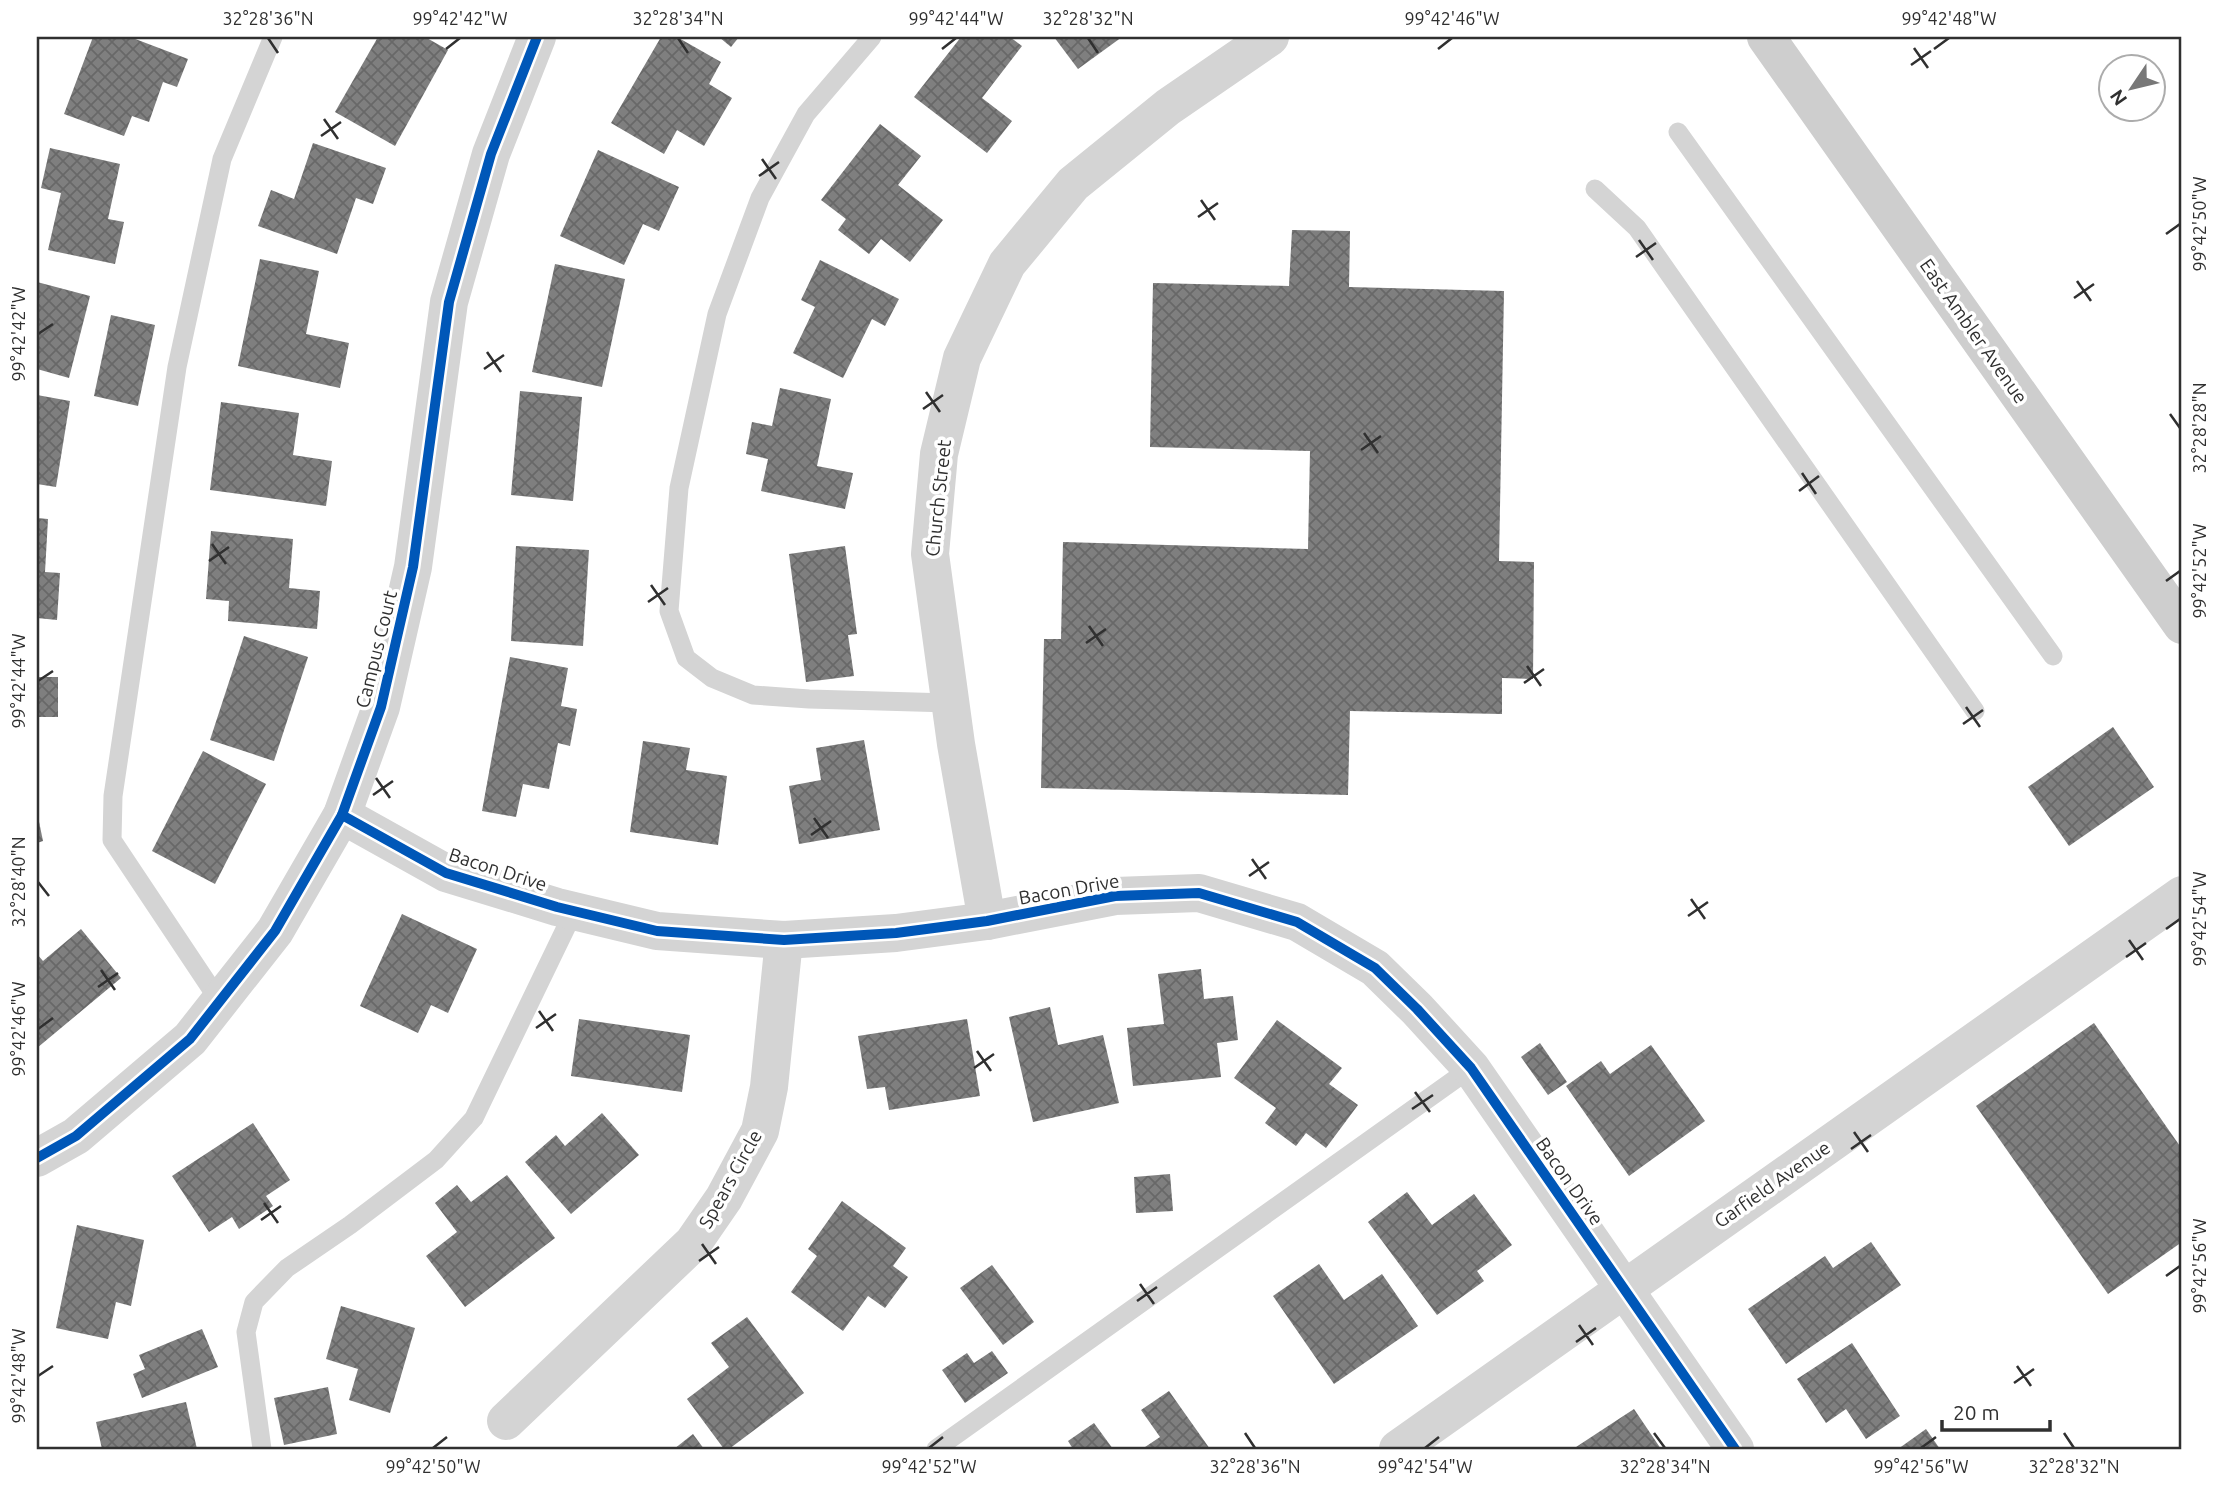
<svg xmlns="http://www.w3.org/2000/svg" width="2219" height="1486" font-family="Ubuntu,sans-serif">
  <style>
    .building { fill: url(#building-cross-hatch) }
    .lines { fill: none; stroke-linecap: round; stroke-linejoin: round }
    .lane { stroke: #d4d4d4; stroke-width: 19 }
    .street { stroke: #d4d4d4; stroke-width: 38 }
    .secondary { stroke: #cecece; stroke-width: 38 }
    .cycleway-casing { stroke: #fff; stroke-width: 15 }
    .cycleway { stroke: #0057b8; stroke-width: 10 }
    .ticks { fill: none; stroke: #303030; stroke-width: 2.5 }
    .labels { text-anchor: middle; dominant-baseline: central; stroke-width: 7; stroke-linejoin: round; paint-order: stroke }
    .street-label { font-size: 19px; fill: #303030; stroke: #fff }
    .neatline { fill: none; stroke: #303030; stroke-width: 2.5 }
    .ticks-label { font-size: 18px; text-anchor: middle; fill: #303030 }
  </style>
  <defs>
    <pattern id="building-cross-hatch" width="8" height="8" patternUnits="userSpaceOnUse" patternTransform="scale(1.75)"><rect width="8" height="8" fill="#7f7f7f"/><path d="M0 0l8 8M0 8l8-8" fill="none" stroke="#686868"/></pattern>
  </defs>
  <rect width="100%" height="100%" fill="#fff"/>
  <g class="building">
    <path d="M93 37H130L188 59 177 87 163 82 149 122 132 116 124 136 64 114Z"/>
    <path d="M378 37H425L448 50 395 146 335 112Z"/>
    <path d="M661 37H677L721 62 709 84 732 98 704 146 677 130 664 154 611 123Z"/>
    <path d="M719 37H739L731 47Z"/>
    <path d="M961 37H1010L1022 46 982 98 1012 121 987 153 914 97Z"/>
    <path d="M1054 37H1122L1078 69Z"/>
    <path d="M880 124 921 156 898 185 943 220 910 262 881 239 869 254 838 230 846 219 821 200Z"/>
    <path d="M313 143 386 168 373 204 356 198 337 254 258 226 271 190 294 199Z"/>
    <path d="M50 148 120 164 108 219 124 222 115 264 48 250 61 193 41 188Z"/>
    <path d="M598 150 679 187 659 231 643 224 624 265 560 236Z"/>
    <path d="M1292 230 1350 231 1349 287 1504 291 1499 561 1534 562 1533 679 1502 678V714L1350 711 1348 795 1041 788 1044 639H1061L1063 542 1308 549 1310 451 1150 447 1153 283 1289 286Z"/>
    <path d="M260 259 319 271 306 334 349 343 340 388 238 366Z"/>
    <path d="M820 260 899 299 885 326 872 319 843 378 793 353 815 307 801 300Z"/>
    <path d="M555 264 625 279 602 387 532 372Z"/>
    <path d="M37 282 90 296 69 378 37 369Z"/>
    <path d="M111 315 155 325 138 406 94 396Z"/>
    <path d="M780 388 831 399 817 466 853 473 845 509 761 491 768 459 746 454 752 422 772 426Z"/>
    <path d="M520 391 582 397 573 501 511 495Z"/>
    <path d="M37 395 70 401 56 487 37 484Z"/>
    <path d="M221 402 299 413 293 455 332 461 326 506 210 490Z"/>
    <path d="M37 518 48 519 45 572 60 573 57 620 37 618Z"/>
    <path d="M211 531 293 539 289 588 320 591 317 629 228 621 229 601 206 599Z"/>
    <path d="M516 546 589 550 583 646 511 641Z"/>
    <path d="M845 546 857 634 848 635 854 676 806 682 789 554Z"/>
    <path d="M244 636 308 657 274 761 210 740Z"/>
    <path d="M510 657 568 668 561 706 577 709 570 746 558 743 549 789 523 784 516 817 482 811Z"/>
    <rect x="37" y="677" width="21" height="40"/>
    <path d="M2113 727 2154 787 2069 846 2028 787Z"/>
    <path d="M864 740 880 830 799 844 789 786 821 780 816 748Z"/>
    <path d="M643 741 690 748 686 770 727 776 718 845 630 832Z"/>
    <path d="M203 751 266 784 215 884 152 851Z"/>
    <path d="M37 812 43 841 37 843Z"/>
    <path d="M402 914 477 949 448 1013 431 1005 418 1033 360 1006Z"/>
    <path d="M81 929 121 978 37 1048V954L43 961Z"/>
    <path d="M1201 969 1204 999 1233 996 1238 1040 1217 1043 1221 1077 1133 1086 1127 1028 1164 1024 1158 974Z"/>
    <path d="M1050 1007 1058 1045 1103 1035 1119 1103 1033 1122 1009 1017Z"/>
    <path d="M579 1019 690 1035 682 1092 571 1076Z"/>
    <path d="M967 1019 980 1096 889 1110 885 1087 867 1089 858 1036Z"/>
    <path d="M1277 1020 1342 1068 1329 1084 1358 1105 1326 1148 1306 1133 1296 1146 1265 1123 1276 1108 1234 1078Z"/>
    <path d="M2094 1023 2182 1149V1242L2108 1294 1976 1106Z"/>
    <path d="M1540 1043 1567 1082 1548 1095 1521 1057Z"/>
    <path d="M1651 1045 1705 1121 1629 1176 1566 1086 1601 1061 1610 1074Z"/>
    <path d="M602 1113 639 1155 571 1214 525 1162 556 1135 565 1146Z"/>
    <path d="M253 1123 290 1180 266 1196 273 1206 239 1229 232 1217 209 1232 172 1176Z"/>
    <path d="M1170 1174 1173 1211 1136 1213 1134 1177Z"/>
    <path d="M507 1175 555 1238 465 1307 426 1256 457 1232 435 1203 457 1185 471 1202Z"/>
    <path d="M1407 1192 1432 1225 1474 1194 1512 1245 1477 1271 1484 1281 1437 1315 1368 1222Z"/>
    <path d="M842 1201 906 1248 893 1266 908 1277 885 1308 868 1296 843 1331 791 1292 817 1256 808 1249Z"/>
    <path d="M77 1225 144 1240 131 1306 116 1302 108 1339 56 1328Z"/>
    <path d="M1871 1242 1901 1285 1786 1364 1748 1309 1825 1256 1833 1268Z"/>
    <path d="M1319 1264 1344 1300 1382 1274 1418 1326 1334 1384 1273 1296Z"/>
    <path d="M992 1265 1034 1322 1003 1345 960 1288Z"/>
    <path d="M341 1306 415 1328 390 1413 349 1400 358 1369 326 1359Z"/>
    <path d="M747 1317 804 1393 729 1449H724L687 1399 729 1367 711 1343Z"/>
    <path d="M202 1329 218 1367 142 1398 133 1374 145 1369 139 1355Z"/>
    <path d="M1852 1343 1900 1416 1866 1439 1846 1409 1826 1423 1797 1379Z"/>
    <path d="M992 1351 1008 1373 965 1403 942 1370 967 1353 974 1363Z"/>
    <path d="M328 1387 337 1434 284 1445 274 1398Z"/>
    <path d="M1169 1391 1210 1449H1142L1160 1437 1141 1410Z"/>
    <path d="M186 1402 197 1449H102L96 1422Z"/>
    <path d="M1634 1409 1661 1449H1573Z"/>
    <path d="M1094 1423 1113 1449H1073L1068 1441Z"/>
    <path d="M1926 1429 1940 1449H1898Z"/>
    <path d="M693 1434 704 1449H674Z"/>
  </g>
  <g class="lines">
    <g class="lane">
      <path d="M872 37 806 114 760 198 717 314 679 488 669 611 686 658 712 678 753 695 809 699 950 703"/>
      <path d="M1678 132 2053 656"/>
      <path d="M1595 189 1637 228 1975 711"/>
      <path d="M220 1002 112 840 113 796 177 367 222 159 273 37"/>
      <path d="M262 1449 246 1332 254 1302 287 1268 350 1225 436 1160 474 1118 574 911"/>
      <path d="M936 1449 1471 1068"/>
    </g>
    <g class="street">
      <path d="M342 815 446 873 557 907 657 931 784 940 896 933 987 921 1115 896 1199 893 1297 922 1375 968 1417 1009 1471 1068 1735 1449"/>
      <path d="M987 921 956 744 930 554 939 454 962 358 1007 264 1073 184 1168 107 1270 37"/>
      <path d="M37 1158 76 1136 190 1039 275 931 342 815 381 707 413 567 449 302 491 154 537 37"/>
      <path d="M506 1421 693 1243 724 1198 760 1131 769 1087 784 940"/>
      <path d="M1398 1449 2182 895"/>
    </g>
    <path class="secondary" d="M1766 37 2182 625"/>
    <g class="cycleway-casing">
      <g id="cycleway">
        <path d="M342 815 446 873 557 907 657 931 784 940 896 933 987 921 1115 896 1199 893 1297 922 1375 968 1417 1009 1471 1068 1735 1449"/>
        <path d="M37 1158 76 1136 190 1039 275 931 342 815 381 707 413 567 449 302 491 154 537 37"/>
      </g>
    </g>
    <use href="#cycleway" class="cycleway"/>
  </g>
  <path class="ticks" d="M268 38 278 53M678 38 688 53M1088 38 1098 53M1914 48 1928 68M446 49 460 38M942 49 956 38M1438 49 1452 38M1934 49 1949 38M1911 65 1931 51M324 119 338 139M321 136 341 122M762 159 776 179M759 176 779 162M1201 200 1215 220M1198 217 1218 203M2166 234 2180 224M1639 240 1653 260M1636 257 1656 243M2077 281 2091 301M2074 298 2094 284M38 334 53 324M487 352 501 372M484 369 504 355M926 392 940 412M923 409 943 395M2170 414 2180 428M1364 433 1378 453M1361 450 1381 436M1802 473 1816 494M1799 491 1819 476M212 544 226 564M209 561 229 547M2166 581 2180 571M651 585 665 605M648 602 668 588M1089 626 1103 646M1086 643 1106 629M1527 666 1541 686M38 681 53 671M1524 683 1544 669M1966 707 1980 727M1963 724 1983 710M376 778 390 798M373 795 393 781M814 818 828 838M811 835 831 821M1252 859 1266 879M1249 876 1269 862M38 882 49 896M1691 899 1705 919M1688 916 1708 902M2166 929 2180 919M2129 940 2143 960M2126 957 2146 943M101 970 115 990M98 987 118 973M539 1011 553 1031M536 1028 556 1014M38 1029 53 1018M977 1051 991 1071M974 1068 994 1054M1415 1092 1430 1112M1412 1109 1433 1095M1854 1132 1868 1152M1851 1149 1871 1135M264 1203 278 1223M261 1220 281 1206M702 1244 716 1264M699 1261 719 1247M2166 1276 2180 1266M1140 1284 1154 1304M1137 1301 1157 1287M1579 1325 1593 1345M1576 1342 1596 1328M2017 1366 2031 1386M38 1376 53 1366M2014 1383 2034 1369M1245 1433 1255 1448M1654 1433 1665 1448M2064 1433 2074 1448M433 1448 447 1437M929 1448 943 1437M1425 1448 1439 1437M1921 1448 1936 1437"/>
  <g class="labels">
    <g class="street-label">
      <text transform="translate(1974 331) rotate(55)">East Ambler Avenue</text>
      <text transform="translate(938 498) rotate(-84)">Church Street</text>
      <text transform="translate(376 649) rotate(-76)">Campus Court</text>
      <text transform="translate(498 869) rotate(18)">Bacon Drive</text>
      <text transform="translate(1069 889) rotate(-10)">Bacon Drive</text>
      <text transform="translate(730 1179) rotate(-61)">Spears Circle</text>
      <text transform="translate(1570 1181) rotate(55)">Bacon Drive</text>
      <text transform="translate(1772 1184) rotate(-35)">Garfield Avenue</text>
    </g>
  </g>
  <rect width="2219" height="1486" fill="none" stroke="#ffffff" stroke-width="77"/>
  <g transform="translate(2132 88) rotate(235)"><circle r="33" fill="#ffffff" stroke="#acacac" stroke-width="2"/>
  <path d="M0-5L12 26L0 18L-12 26Z" fill="#787878"/>
  <text y="-10" font-size="19" font-weight="bold" text-anchor="middle" fill="#303030">N</text>
  </g>
  <path d="M1942 1420v10h108v-10" fill="none" stroke="#303030" stroke-width="3.5"/>
  <text x="1953" y="1420" font-size="21" fill="#303030" stroke="#ffffff" stroke-width="5" paint-order="stroke">20 m</text>
  <rect x="38" y="38" width="2142" height="1410" class="neatline"/>
  <g class="ticks-label">
    <text x="268" y="25">32°28'36"N</text>
    <text x="460" y="25">99°42'42"W</text>
    <text x="678" y="25">32°28'34"N</text>
    <text x="956" y="25">99°42'44"W</text>
    <text x="1088" y="25">32°28'32"N</text>
    <text x="1452" y="25">99°42'46"W</text>
    <text x="1949" y="25">99°42'48"W</text>
    <text transform="translate(2200 224) rotate(-90)" y="6">99°42'50"W</text>
    <text transform="translate(19 334) rotate(-90)" y="6">99°42'42"W</text>
    <text transform="translate(2200 428) rotate(-90)" y="6">32°28'28"N</text>
    <text transform="translate(2200 571) rotate(-90)" y="6">99°42'52"W</text>
    <text transform="translate(19 681) rotate(-90)" y="6">99°42'44"W</text>
    <text transform="translate(19 882) rotate(-90)" y="6">32°28'40"N</text>
    <text transform="translate(2200 919) rotate(-90)" y="6">99°42'54"W</text>
    <text transform="translate(19 1029) rotate(-90)" y="6">99°42'46"W</text>
    <text transform="translate(2200 1266) rotate(-90)" y="6">99°42'56"W</text>
    <text transform="translate(19 1376) rotate(-90)" y="6">99°42'48"W</text>
    <text x="433" y="1473">99°42'50"W</text>
    <text x="929" y="1473">99°42'52"W</text>
    <text x="1255" y="1473">32°28'36"N</text>
    <text x="1425" y="1473">99°42'54"W</text>
    <text x="1665" y="1473">32°28'34"N</text>
    <text x="1921" y="1473">99°42'56"W</text>
    <text x="2074" y="1473">32°28'32"N</text>
  </g>
</svg>
